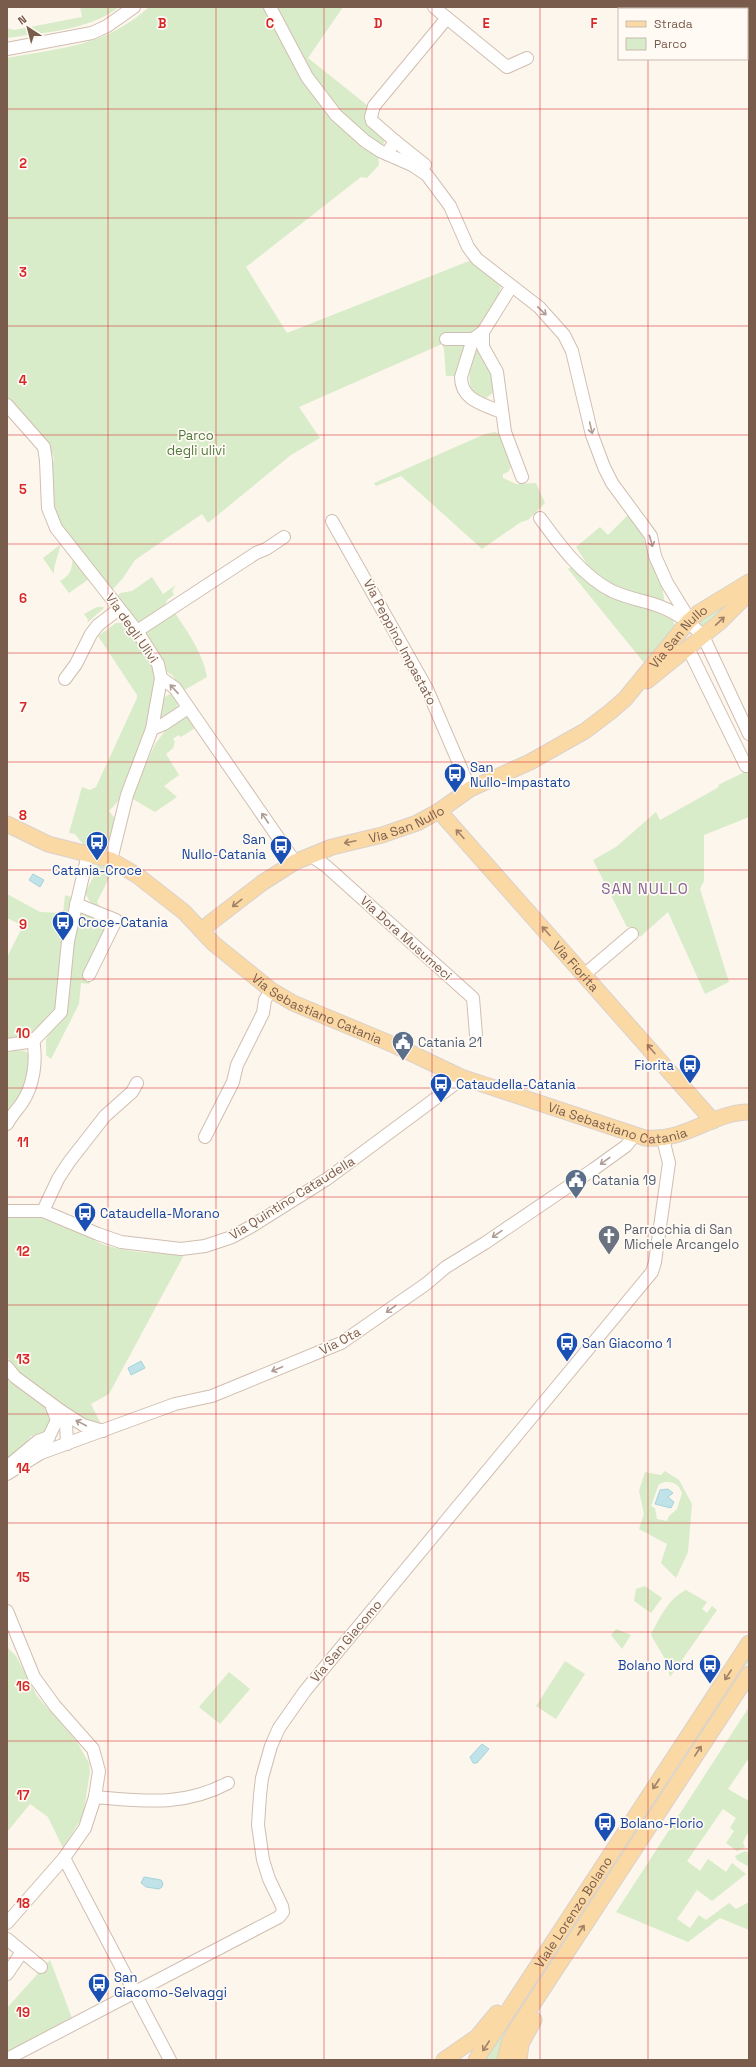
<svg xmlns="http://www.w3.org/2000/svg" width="756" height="2067" font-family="'Space Grotesk',sans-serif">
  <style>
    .green { fill: #d8ecc9; fill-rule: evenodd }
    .water { fill: #bfe3e8; stroke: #a5d3da }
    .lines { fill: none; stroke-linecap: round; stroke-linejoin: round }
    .minor-casing { stroke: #d1beb0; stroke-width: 14 }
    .major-casing { stroke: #dad1cd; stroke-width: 17 }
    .minor { stroke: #fff; stroke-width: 12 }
    .major { stroke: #fbd9a5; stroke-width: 15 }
    .oneway { stroke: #af9d94 }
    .oneway2 { stroke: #a18267 }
    .grid { fill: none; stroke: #d62828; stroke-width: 1; stroke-opacity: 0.55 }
    .labels { text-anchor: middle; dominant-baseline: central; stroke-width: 3.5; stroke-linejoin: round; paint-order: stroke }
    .park-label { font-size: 13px; fill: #537a41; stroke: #fffaf3 }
    .street-label { font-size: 13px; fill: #7a5c4d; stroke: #fffaf3 }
    .transit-label { font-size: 13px; fill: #164399; stroke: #fffaf3; text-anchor: start }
    .service-label { font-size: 13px; fill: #4e5e75; stroke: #fffaf3; text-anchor: start }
    .worship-label { font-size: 13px; fill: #5b616d; stroke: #fffaf3; text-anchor: start }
    .quarter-label { font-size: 15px; letter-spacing: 1px; fill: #846695; stroke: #fffaf3 }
    .grid-label { font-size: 13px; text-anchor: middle; font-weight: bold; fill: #d62828; stroke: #fffaf3; stroke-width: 3.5; stroke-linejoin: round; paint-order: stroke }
  </style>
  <rect width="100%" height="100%" fill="#fdf6ec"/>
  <g class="green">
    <path d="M80 7H119C88 31 44 32 7 38V28L14 30 82 17Z"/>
    <path d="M149 7H265L291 58 378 155 379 165 367 178 361 177 246 267 287 333 469 261 501 285C499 300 485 328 469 333 461 336 450 335 441 336L443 344 465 345 455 376H446L444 349 442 344 299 407 320 438 291 455 208 523 202 514 135 560 123 578 113 589 109 590 75 546 52 511 50 477 54 458 48 444 12 406 7 398V58C61 48 106 46 149 7Z"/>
    <path d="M274 7H343L308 58 367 105 365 116 385 139 383 146 356 129 315 82Z"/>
    <path d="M478 343 491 373 494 392 486 398 473 392C465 375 472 360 478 343Z"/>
    <path d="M495 432 501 435 511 467 508 472 503 474V478L516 484 536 483 545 503 528 520 521 522 482 549 401 476 376 486 374 483 485 434Z"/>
    <path d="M629 514C649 545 660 567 665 604L609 583 589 567 576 547 600 527 608 535Z"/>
    <path d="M61 544 54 568V574L43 558Z"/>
    <path d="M73 558 89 579 69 593 60 581C72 574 71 570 73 558Z"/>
    <path d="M571 567 610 596 641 606 673 620 675 627 645 664 568 569Z"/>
    <path d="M152 577 163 594 176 585 172 591 174 595 168 599 163 608 139 624 126 607 116 598 120 593 132 591Z"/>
    <path d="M743 590 703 628 698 620Z"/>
    <path d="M97 607H103L104 608 87 623 88 620 84 614Z"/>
    <path d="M175 613C188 633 203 653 207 677L183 691 172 675 167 672 164 662 144 634 146 631Z"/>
    <path d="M116 623H122L127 626 152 662 155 680 149 722 121 798 109 811 117 821 106 854 85 847 75 834 69 833 82 787 90 790 96 787 137 698V695L98 636Z"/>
    <path d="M171 693 176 699 178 707 162 717 160 716 162 699Z"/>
    <path d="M187 714 196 725 195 728 181 737 178 735 173 739 175 742 173 748 166 754 179 775 164 786 177 797 155 812 131 798 155 744 169 726Z"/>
    <path d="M749 770V817L704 835V881L700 889 729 982 705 994 668 912 640 937 631 927H627L593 860 616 847 656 812 660 820 719 787 718 785Z"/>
    <path d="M99 864 113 870 97 902 103 911 92 905 85 893 96 872V867Z"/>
    <path d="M7 894 40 912 63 913 65 895 71 897 62 933 58 1006 35 1033 22 1039H7V957L23 926 7 918Z"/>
    <path d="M79 911 109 923 91 980 89 984 81 983 79 1004 51 1059 46 1055V1039L68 1007 72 953Z"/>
    <path d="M16 1050 25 1051 29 1055 28 1070 25 1082 26 1085 19 1099 7 1111V1053Z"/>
    <path d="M7 1215C29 1216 50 1217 70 1226 81 1232 91 1239 102 1244 128 1253 157 1253 184 1255L109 1394 91 1404 102 1426 82 1420 24 1378 7 1357Z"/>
    <path d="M7 1376C21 1389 41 1398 52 1414L49 1429 43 1433 31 1436 22 1449 7 1462Z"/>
    <path d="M665 1471 679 1480 692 1504 688 1552 676 1578 661 1563 667 1544 639 1529 644 1514 639 1491 645 1472 661 1475ZM665 1482C675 1482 678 1484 682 1493L677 1509 669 1516 667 1521 657 1519 655 1508 651 1506 659 1484Z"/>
    <path d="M645 1586 662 1598 651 1613 634 1601 636 1589Z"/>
    <path d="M686 1590 707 1602 702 1609 707 1613 712 1606 717 1610 670 1677 665 1659 651 1635C659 1618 669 1598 686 1590Z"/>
    <path d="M616 1629 631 1635 622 1649 611 1635Z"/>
    <path d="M7 1647 16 1656 37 1696 77 1742 89 1763 90 1772 83 1816 63 1848 48 1817 30 1804 7 1832Z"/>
    <path d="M749 1655V1661L687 1756 684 1754Z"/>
    <path d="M565 1661 585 1674 556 1719 536 1706Z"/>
    <path d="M229 1672 250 1689 220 1724 199 1707Z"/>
    <path d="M749 1707V1758L728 1789 749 1801V1831L743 1842 745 1848 737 1851 726 1843 734 1831 730 1828 736 1818 723 1809 687 1861 700 1871 708 1859 726 1872 732 1863 746 1874 712 1901 697 1890 677 1919 690 1928 699 1915 706 1920 729 1903 736 1909 749 1902V1930L720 1918 688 1942 616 1912Z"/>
    <path d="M667 1781 669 1783 498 2060H485Z"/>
    <path d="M745 1851 749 1853V1867L737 1860 735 1856Z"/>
    <path d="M50 1960 72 2018 7 2052V2008Z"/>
  </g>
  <g class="water">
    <path d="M33 874 44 880 40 887 29 880Z"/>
    <path d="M141 1361 145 1368 131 1375 128 1368Z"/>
    <path d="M668 1489 673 1493 668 1497 674 1502 671 1508 655 1504 660 1490Z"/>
    <path d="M482 1744 489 1749 477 1763H473L470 1757Z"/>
    <path d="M144 1877 161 1880 163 1883 162 1887 159 1889 146 1887 141 1883Z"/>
  </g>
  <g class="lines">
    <g class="minor-casing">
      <g id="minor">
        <path d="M270 7 307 77 336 115 365 141 380 151 412 165 427 175 450 206 468 247 477 259 539 307 564 335 572 351 592 435 604 467 612 483 651 536 655 556 667 583 686 614 688 622"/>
        <path d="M434 7 447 18"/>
        <path d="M7 49 92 33 107 26 134 7"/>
        <path d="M395 141 425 165"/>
        <path d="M387 154 395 141 372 121 371 117 374 106 447 18 507 67 527 58"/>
        <path d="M511 287 483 332V347L497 372 505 432 522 477"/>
        <path d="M483 332 473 339 461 377C461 400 483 404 501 412"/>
        <path d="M446 339H473"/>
        <path d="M7 405 44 447 46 461 48 508 56 528 137 631 158 664 161 678 152 729 127 795 111 860"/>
        <path d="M540 518C559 544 582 576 612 591 625 597 639 600 653 604 672 610 689 621 703 636L749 734"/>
        <path d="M332 521 427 689 470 789"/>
        <path d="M137 631 256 553 266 549 284 537"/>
        <path d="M688 648 746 766"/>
        <path d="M161 678 175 688 295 862"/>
        <path d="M65 679 76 664 91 634 98 625 119 609"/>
        <path d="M152 729 164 724 188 708"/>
        <path d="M310 855 326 866 473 998 476 1035"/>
        <path d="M76 904 116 920 89 975"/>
        <path d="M585 974 632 934"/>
        <path d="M7 1045 28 1042 36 1038 61 1012 68 941 88 854"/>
        <path d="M7 1124C11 1116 17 1110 22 1103 34 1085 37 1060 33 1039"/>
        <path d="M205 1137 233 1082 237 1065 263 1013 265 1000 271 990"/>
        <path d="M7 1211H43L98 1234 121 1242 181 1249 205 1246 232 1237 252 1226 327 1179 459 1081 461 1077"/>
        <path d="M43 1211 58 1179 69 1162 105 1116 132 1092 137 1083"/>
        <path d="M7 1367 15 1377 61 1411 66 1423 67 1444"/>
        <path d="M61 1411 83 1425 103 1431"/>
        <path d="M41 1453 57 1420 52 1407"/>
        <path d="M8 1466 38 1441 49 1437"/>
        <path d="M7 1474 41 1453 175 1404 212 1396 341 1343 426 1284 446 1267 485 1243 594 1169 626 1146 634 1136"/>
        <path d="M7 1611 34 1677 55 1706 93 1749 99 1771 95 1797"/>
        <path d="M64 1858 85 1828 95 1797C143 1801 183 1807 228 1783"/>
        <path d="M7 1923 64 1858 170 2060"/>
        <path d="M7 1939 41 1967"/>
        <path d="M7 1974 22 1952"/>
        <path d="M7 2059 279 1917 283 1912 282 1906 269 1879 263 1860 258 1825 260 1795 262 1778 271 1746 279 1728 305 1691 652 1272 655 1262 669 1163 663 1139"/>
      </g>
    </g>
    <g class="major-casing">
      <g id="major">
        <path d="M647 681 720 622 749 593"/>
        <path id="s1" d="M439 811 713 1121"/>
        <path id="s2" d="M7 824 48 844 111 860 138 876 184 912 213 943 271 990 293 1003 394 1045 461 1077 645 1138C685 1142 713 1112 749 1112"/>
        <path id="s3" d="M201 930 262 883 295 862 332 847 382 835 417 823 439 811 470 789 530 762 585 731 610 712 625 699 688 622 698 613 749 582"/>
        <path d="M444 2060 477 2037 497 2013"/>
        <path id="s4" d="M476 2060 749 1643"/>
        <path d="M505 2060 509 2043 514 2033 749 1674"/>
        <path d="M519 2060 521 2044 534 2020"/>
      </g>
    </g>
    <use href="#minor" class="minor"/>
    <use href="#major" class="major"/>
  </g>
  <defs><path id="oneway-shaft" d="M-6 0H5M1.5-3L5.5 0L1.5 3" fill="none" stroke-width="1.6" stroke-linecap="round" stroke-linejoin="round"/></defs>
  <g class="oneway">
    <use href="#oneway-shaft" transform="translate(542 311) rotate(44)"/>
    <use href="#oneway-shaft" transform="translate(591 428) rotate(77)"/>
    <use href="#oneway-shaft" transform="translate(651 541) rotate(74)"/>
    <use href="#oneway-shaft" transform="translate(174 689) rotate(-133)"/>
    <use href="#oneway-shaft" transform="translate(265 818) rotate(-124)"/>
    <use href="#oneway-shaft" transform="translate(605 1161) rotate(144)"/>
    <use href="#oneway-shaft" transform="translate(497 1234) rotate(145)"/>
    <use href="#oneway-shaft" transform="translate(391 1309) rotate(144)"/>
    <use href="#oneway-shaft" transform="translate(277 1369) rotate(157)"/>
    <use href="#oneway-shaft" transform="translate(81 1423) rotate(-152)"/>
  </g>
  <g class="oneway2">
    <use href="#oneway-shaft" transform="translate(720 621) rotate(-43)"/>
    <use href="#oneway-shaft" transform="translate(460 834) rotate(-132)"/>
    <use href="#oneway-shaft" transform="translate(350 842) rotate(168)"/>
    <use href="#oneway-shaft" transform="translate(237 903) rotate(142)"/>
    <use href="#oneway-shaft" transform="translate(546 931) rotate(-132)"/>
    <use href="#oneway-shaft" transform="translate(651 1049) rotate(-131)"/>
    <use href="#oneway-shaft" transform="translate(728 1675) rotate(123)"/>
    <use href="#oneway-shaft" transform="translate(698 1751) rotate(-57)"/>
    <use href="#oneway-shaft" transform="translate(656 1784) rotate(123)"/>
    <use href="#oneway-shaft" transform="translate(581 1930) rotate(-57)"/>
    <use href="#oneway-shaft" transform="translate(486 2046) rotate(123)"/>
  </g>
  <path class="grid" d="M108 7V2060M216 7V2060M324 7V2060M432 7V2060M540 7V2060M648 7V9M648 59V2060M7 109H749M7 218H749M7 326H749M7 435H749M7 544H749M7 653H749M7 762H749M7 870H749M7 979H749M7 1088H749M7 1197H749M7 1305H749M7 1414H749M7 1523H749M7 1632H749M7 1741H749M7 1849H749M7 1958H749"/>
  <defs>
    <g id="bus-pin" transform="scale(1.15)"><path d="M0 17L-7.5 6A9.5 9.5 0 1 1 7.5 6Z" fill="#1a4fb4" stroke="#fffaf3"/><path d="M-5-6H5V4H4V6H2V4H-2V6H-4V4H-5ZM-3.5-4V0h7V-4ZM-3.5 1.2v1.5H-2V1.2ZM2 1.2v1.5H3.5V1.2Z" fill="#fff"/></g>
    <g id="civic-pin" transform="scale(1.15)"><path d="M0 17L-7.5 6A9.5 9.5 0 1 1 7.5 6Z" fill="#5c6f8a" stroke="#fffaf3"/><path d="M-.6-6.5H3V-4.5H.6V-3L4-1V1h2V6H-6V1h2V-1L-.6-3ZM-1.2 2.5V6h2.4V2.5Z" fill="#fff"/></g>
    <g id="church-pin" transform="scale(1.15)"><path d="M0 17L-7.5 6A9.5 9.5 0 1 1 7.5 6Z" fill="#6b7280" stroke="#fffaf3"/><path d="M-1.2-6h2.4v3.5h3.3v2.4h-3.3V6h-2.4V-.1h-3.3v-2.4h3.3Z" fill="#fff"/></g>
  </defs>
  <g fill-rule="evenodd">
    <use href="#bus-pin" x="455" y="774"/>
    <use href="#bus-pin" x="97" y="842"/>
    <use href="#bus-pin" x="281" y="846"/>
    <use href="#bus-pin" x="63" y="922"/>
    <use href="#civic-pin" x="403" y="1042"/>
    <use href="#bus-pin" x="690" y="1065"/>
    <use href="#bus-pin" x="441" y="1084"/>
    <use href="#civic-pin" x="576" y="1180"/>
    <use href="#bus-pin" x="85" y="1213"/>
    <use href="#church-pin" x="609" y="1236"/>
    <use href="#bus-pin" x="567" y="1343"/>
    <use href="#bus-pin" x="710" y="1665"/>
    <use href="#bus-pin" x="605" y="1823"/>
    <use href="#bus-pin" x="99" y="1984"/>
  </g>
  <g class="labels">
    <g class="park-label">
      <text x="196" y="435">Parco<tspan x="196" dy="15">degli ulivi</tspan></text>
    </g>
    <g class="street-label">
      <text transform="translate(132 628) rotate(55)">Via degli Ulivi</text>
      <text stroke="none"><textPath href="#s3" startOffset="570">Via San Nullo</textPath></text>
      <text transform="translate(400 642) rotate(62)">Via Peppino Impastato</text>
      <text stroke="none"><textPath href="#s3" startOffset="234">Via San Nullo</textPath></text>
      <text transform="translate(406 938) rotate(42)">Via Dora Musumeci</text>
      <text stroke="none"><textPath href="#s1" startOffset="207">Via Fiorita</textPath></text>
      <text stroke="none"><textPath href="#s2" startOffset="367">Via Sebastiano Catania</textPath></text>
      <text stroke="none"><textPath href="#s2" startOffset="691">Via Sebastiano Catania</textPath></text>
      <text transform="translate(292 1198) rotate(-32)">Via Quintino Cataudella</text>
      <text transform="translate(340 1341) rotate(-28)">Via Ota</text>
      <text transform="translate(346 1641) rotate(-50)">Via San Giacomo</text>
      <text stroke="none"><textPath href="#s4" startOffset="177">Viale Lorenzo Bolano</textPath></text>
    </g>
    <g class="transit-label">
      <text x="470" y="767">San<tspan x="470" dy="15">Nullo-Impastato</tspan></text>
      <text x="266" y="839" text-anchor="end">San<tspan x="266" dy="15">Nullo-Catania</tspan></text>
      <text x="97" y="870" text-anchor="middle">Catania-Croce</text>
      <text x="78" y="922">Croce-Catania</text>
      <text x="674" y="1065" text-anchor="end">Fiorita</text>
      <text x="456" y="1084">Cataudella-Catania</text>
      <text x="100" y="1213">Cataudella-Morano</text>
      <text x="582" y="1343">San Giacomo 1</text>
      <text x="694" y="1665" text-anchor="end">Bolano Nord</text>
      <text x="620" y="1823">Bolano-Florio</text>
      <text x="114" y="1977">San<tspan x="114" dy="15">Giacomo-Selvaggi</tspan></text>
    </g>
    <g class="service-label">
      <text x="418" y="1042">Catania 21</text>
      <text x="592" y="1180">Catania 19</text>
    </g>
    <g class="worship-label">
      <text x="624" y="1229">Parrocchia di San<tspan x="624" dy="15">Michele Arcangelo</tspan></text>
    </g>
    <g class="quarter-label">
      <text x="645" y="888">SAN NULLO</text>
    </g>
  </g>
  <g class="grid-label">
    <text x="162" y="28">B</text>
    <text x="270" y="28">C</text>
    <text x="378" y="28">D</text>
    <text x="486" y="28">E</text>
    <text x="594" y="28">F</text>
    <text x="23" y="168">2</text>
    <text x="23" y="277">3</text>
    <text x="23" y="385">4</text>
    <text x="23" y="494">5</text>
    <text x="23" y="603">6</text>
    <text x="23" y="712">7</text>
    <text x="23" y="820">8</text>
    <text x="23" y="929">9</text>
    <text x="23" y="1038">10</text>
    <text x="23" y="1147">11</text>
    <text x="23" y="1256">12</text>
    <text x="23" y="1364">13</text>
    <text x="23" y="1473">14</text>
    <text x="23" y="1582">15</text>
    <text x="23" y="1691">16</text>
    <text x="23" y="1800">17</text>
    <text x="23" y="1908">18</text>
    <text x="23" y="2017">19</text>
  </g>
  <rect width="756" height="2067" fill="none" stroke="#7a5c4d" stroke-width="16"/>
  <rect x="618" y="8" width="130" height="52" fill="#fffaf3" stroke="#cabbb1"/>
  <rect x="626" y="21" width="20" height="6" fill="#fbd9a5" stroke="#cabbb1"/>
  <text x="654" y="28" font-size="12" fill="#7a5c4d">Strada</text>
  <rect x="626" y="38" width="20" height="12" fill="#d8ecc9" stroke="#cabbb1"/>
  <text x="654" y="48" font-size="12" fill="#7a5c4d">Parco</text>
  <g transform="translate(28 28) rotate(324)" stroke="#fffaf3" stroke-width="3" paint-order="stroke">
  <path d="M0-3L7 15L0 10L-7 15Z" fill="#7a5c4d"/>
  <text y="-6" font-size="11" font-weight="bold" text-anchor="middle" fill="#7a5c4d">N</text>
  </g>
</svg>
